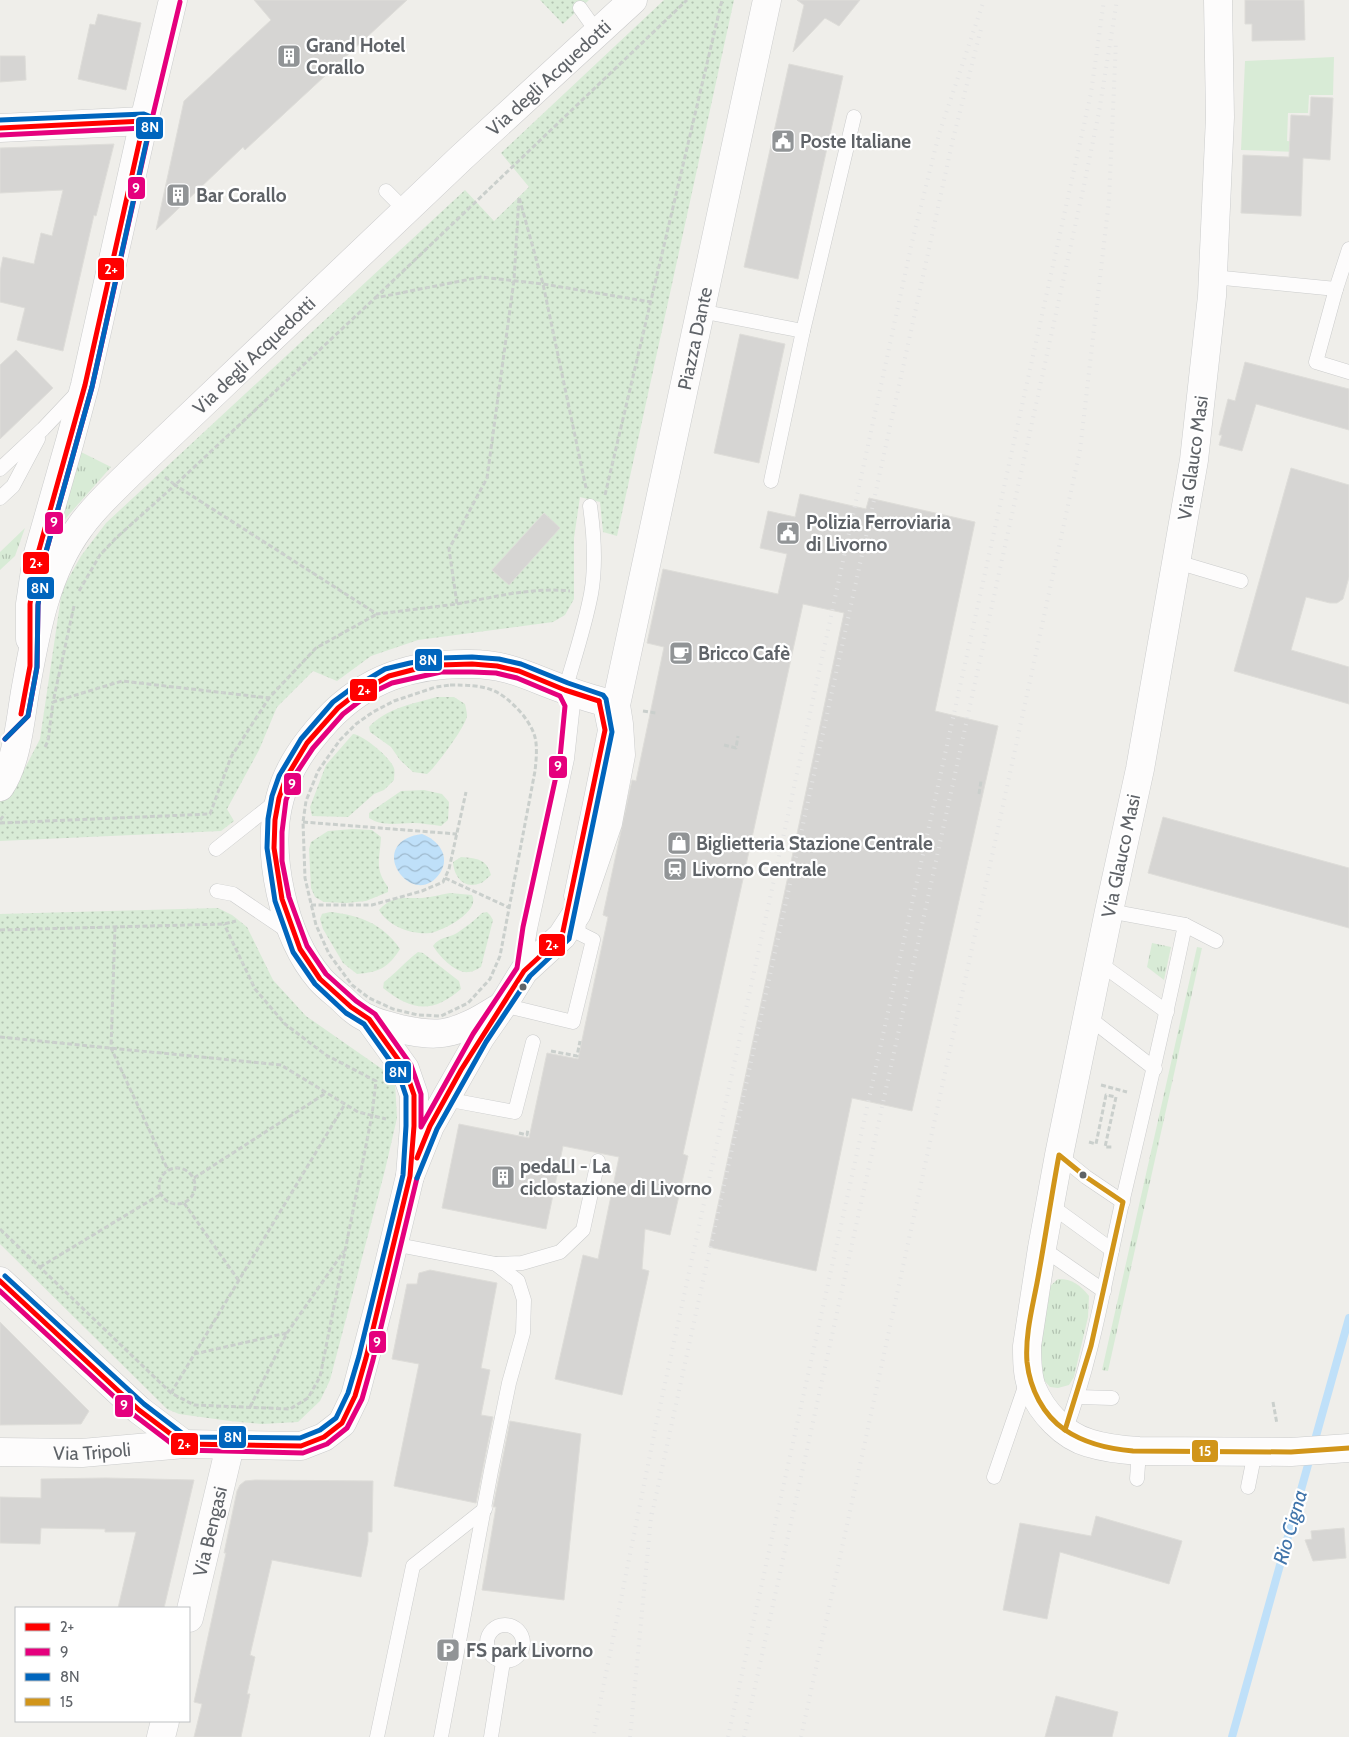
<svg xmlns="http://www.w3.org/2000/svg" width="1349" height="1737" font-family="Cabin,sans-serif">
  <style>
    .grass { fill: url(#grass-tufts) }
    .park { fill: url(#park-dots) }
    .garden { fill: #d8ebd6 }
    .water { fill: url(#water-waves) }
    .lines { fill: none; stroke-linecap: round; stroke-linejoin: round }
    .stream { stroke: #bfe0f9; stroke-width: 8 }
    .building { fill: #d6d5d3; stroke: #deddd9 }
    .lane-casing { stroke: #cbcccc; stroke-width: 15 }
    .street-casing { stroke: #cbcccc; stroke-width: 29 }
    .secondary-casing { stroke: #cacacb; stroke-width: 29 }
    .path { stroke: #cacfcc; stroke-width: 3; stroke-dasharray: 5 2.5; stroke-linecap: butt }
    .lane { stroke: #fdfcfc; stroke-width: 14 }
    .street { stroke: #fdfcfc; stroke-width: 28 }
    .secondary { stroke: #fdfcfc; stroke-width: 28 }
    .rail { stroke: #e4e4e4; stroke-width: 4; stroke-dasharray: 1 6; stroke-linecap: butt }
    .bus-1-casing { stroke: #fff; stroke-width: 9 }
    .bus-2-casing { stroke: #fff; stroke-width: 9 }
    .bus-3-casing { stroke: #fff; stroke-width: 9 }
    .bus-4-casing { stroke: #fff; stroke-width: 9 }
    .bus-1 { stroke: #f00; stroke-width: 5 }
    .bus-2 { stroke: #e5007d; stroke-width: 5 }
    .bus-3 { stroke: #0065bd; stroke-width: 5 }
    .bus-4 { stroke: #d1951a; stroke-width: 5 }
    .bus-dot { fill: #5f6368; stroke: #fff; stroke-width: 2 }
    .labels { text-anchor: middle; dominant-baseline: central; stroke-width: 4.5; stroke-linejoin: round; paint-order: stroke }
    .poi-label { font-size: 19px; font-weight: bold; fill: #5f6368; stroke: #fff; text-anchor: start }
    .street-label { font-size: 19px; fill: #5f6368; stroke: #fff }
    .water-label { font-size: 20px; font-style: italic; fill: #4174aa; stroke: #fff }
    .line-badge { stroke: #fff; stroke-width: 2 }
    .badge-label { font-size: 14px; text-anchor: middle; font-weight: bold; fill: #fff }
  </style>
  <defs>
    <pattern id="grass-tufts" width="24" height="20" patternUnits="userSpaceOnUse" patternTransform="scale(1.25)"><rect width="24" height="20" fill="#d8ebd6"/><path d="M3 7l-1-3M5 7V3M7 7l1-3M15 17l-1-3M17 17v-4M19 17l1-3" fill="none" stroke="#b2c2b1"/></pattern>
    <pattern id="park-dots" width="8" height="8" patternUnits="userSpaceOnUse" patternTransform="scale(1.25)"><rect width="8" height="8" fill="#d8ebd6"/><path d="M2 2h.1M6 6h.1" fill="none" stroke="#b2c2b1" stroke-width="1.8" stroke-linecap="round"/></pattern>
    <pattern id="water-waves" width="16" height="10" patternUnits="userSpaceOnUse" patternTransform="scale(1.25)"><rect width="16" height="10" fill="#bfe0f9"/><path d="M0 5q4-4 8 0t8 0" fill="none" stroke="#9eb9cd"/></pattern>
  </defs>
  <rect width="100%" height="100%" fill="#efeeea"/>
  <g class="grass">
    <path d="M79 451 111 467 51 535Z"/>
    <path d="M25 528 15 556 0 570V552Z"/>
    <path d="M1152 943 1171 947 1164 980 1147 967Z"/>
    <path d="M1197 947 1202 948 1108 1371 1102 1370Z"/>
    <path d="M1058 1279C1073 1279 1080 1285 1089 1296L1088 1317 1074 1377 1069 1385 1058 1388 1050 1387 1042 1378 1039 1342 1047 1289Z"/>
  </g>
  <g class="park">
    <path d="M540 0H589L563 24Z"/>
    <path d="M664 0H734L617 536 603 532 600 502 580 497 574 538V599L565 615 553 622 418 640 371 656 337 681 313 671 277 707 259 750 227 809 234 821 221 831 0 841V802L24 770 40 739 62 590 81 556 106 523 465 190 494 221 529 187 501 153Z"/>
    <path d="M437 697H454L465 704C466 708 467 713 467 716 466 726 435 768 427 774L413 772 400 760 391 747 370 732 369 727C387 708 412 704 437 697Z"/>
    <path d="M353 734C363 735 390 757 394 768 395 771 394 777 394 780L384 790 374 794 348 817 312 816 310 807 326 765Z"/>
    <path d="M424 790 442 794 449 802 448 820 441 826C432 825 422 823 413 823 397 823 383 827 369 818V813L401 791Z"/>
    <path d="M353 829 372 830 381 837C380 859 374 868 388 887V892L366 901 346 903 324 902 315 897 311 888 309 849 311 842 328 831Z"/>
    <path d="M461 857C476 858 487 859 491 875 488 877 484 882 481 883 464 890 454 877 453 862Z"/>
    <path d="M450 893 472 895C481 911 443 931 430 933 411 935 388 926 379 910 391 897 398 898 414 898 426 899 438 895 450 893Z"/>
    <path d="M218 908 232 915 247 927 273 980 306 1016 382 1069 395 1082 397 1118 385 1170 330 1380 320 1401 298 1422 262 1424 230 1421 179 1414 167 1409 0 1244V914Z"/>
    <path d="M330 912C359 915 382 923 400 949 388 968 379 972 357 974L343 963 323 929 320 919 322 914Z"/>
    <path d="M487 912 490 915 493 920 481 967C477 969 473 972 469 972 456 974 439 956 433 946 439 937 448 938 457 933 466 927 475 920 482 913Z"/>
    <path d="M418 952 423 953 459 981 461 989C432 1014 412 1011 383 988L384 982C396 973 406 961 418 952Z"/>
  </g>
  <path class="garden" d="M1334 57 1333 95H1309L1308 113H1288L1287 141 1297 142V152L1241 150 1245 61Z"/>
  <path class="water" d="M422 834C438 840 451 856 440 873 413 913 362 842 422 834Z"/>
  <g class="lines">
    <path class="stream" d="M1232 1737 1349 1318"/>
  </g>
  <g class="building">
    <path d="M254 0H407L245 150 243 147 156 230 184 101 271 20Z"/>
    <path d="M797 0H860L839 26 825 18 793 52 804 5Z"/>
    <path d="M1245 0H1304L1305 40 1252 41V24H1245Z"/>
    <path d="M98 14 141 23 126 90 78 79 90 24 95 25Z"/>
    <path d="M0 56H25L26 80 0 82Z"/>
    <path d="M789 64 843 76 798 279 744 267Z"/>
    <path d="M1311 97 1333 98 1330 160 1303 158 1301 216 1241 213 1243 155 1289 157 1291 115 1310 116Z"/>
    <path d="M114 144 96 216 94 215 63 351 17 340 25 308 0 302V272L3 257 34 264 41 233 52 236 63 190 0 193V148Z"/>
    <path d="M740 334 785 344 759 463 714 453Z"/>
    <path d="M16 350 53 388 0 439V365Z"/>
    <path d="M1245 362 1349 389V430L1256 404 1242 451 1219 445 1222 435H1219L1228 399 1235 401Z"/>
    <path d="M1291 468 1349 485V577L1343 599 1337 603H1330L1306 597 1291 650 1349 667V704L1234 671Z"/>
    <path d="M800 494 866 509 869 498 975 522 935 711 998 726 912 1111 852 1098 816 1271 709 1247 844 613 803 604 683 1154 688 1156 670 1235 645 1229 642 1269 649 1271 622 1395 555 1379 583 1255 598 1259 619 1157 563 1146 546 1229 442 1208 459 1124 529 1138 547 1053 578 1059 608 917 603 915 632 780 636 781 664 647 647 643 663 569 778 594 787 554 760 548 768 511 795 517Z"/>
    <path d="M544 513 560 528 509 585 492 570Z"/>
    <path d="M1163 817 1349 868V928L1148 873Z"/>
    <path d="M430 1270 497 1283 481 1368 490 1370 481 1415 493 1417 476 1503 394 1486 419 1364 392 1359 407 1284H417L419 1273Z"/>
    <path d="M0 1322 89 1411 81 1424 0 1425Z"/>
    <path d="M510 1421 581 1434 564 1600 482 1590 496 1507H493Z"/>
    <path d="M106 1478 194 1480 164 1608H118L136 1532H105V1529L41 1528 40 1544 0 1543V1497L41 1498V1479Z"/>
    <path d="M255 1480 373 1481 372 1532H368V1541L361 1577 272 1560 250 1655 255 1657 247 1694H250L241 1737H194L202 1704 194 1702 226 1553H224L237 1491 240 1485 245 1481Z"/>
    <path d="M1096 1516 1182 1541 1169 1584 1060 1552 1047 1619 1003 1610 1020 1523 1091 1536Z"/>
    <path d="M1344 1528 1346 1558 1313 1561 1305 1540 1312 1539 1311 1531Z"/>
    <path d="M1056 1696 1118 1712 1112 1737H1045Z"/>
  </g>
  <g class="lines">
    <g class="lane-casing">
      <g id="lane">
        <path d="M580 8 597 32"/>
        <path d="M386 191 406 211"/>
        <path d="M1213 277 1336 289 1349 249"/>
        <path d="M1336 289 1316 362 1349 372"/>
        <path d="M700 311 803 331 854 117"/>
        <path d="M0 469 43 429 77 393"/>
        <path d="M771 481 803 331"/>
        <path d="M0 498 13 486 38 439"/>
        <path d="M1177 562 1241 581"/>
        <path d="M216 849 279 799"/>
        <path d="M217 891 233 894 289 932"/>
        <path d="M571 896 605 730 599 701"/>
        <path d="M1109 911 1185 925 1216 941"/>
        <path d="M1098 962 1167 1012"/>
        <path d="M524 967 530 929 567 759 573 704 565 690C574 659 585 626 591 594 596 566 594 534 590 506"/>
        <path d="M503 1005 573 1022 593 940 579 933 578 917"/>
        <path d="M1088 1017 1155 1069"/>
        <path d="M445 1099 515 1112 533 1042"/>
        <path d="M1059 1155 1086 1177 1123 1202"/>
        <path d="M1050 1205 1112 1250"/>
        <path d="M393 1244 496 1264 518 1281 524 1300 523 1333 509 1383 491 1471 441 1737"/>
        <path d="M1042 1248 1104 1291"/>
        <path d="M496 1264 522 1263 560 1252 583 1230 598 1161"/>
        <path d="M1078 1397 1112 1398"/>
        <path d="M1065 1431C1093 1357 1105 1279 1122 1203 1144 1110 1166 1018 1185 925"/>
        <path d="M994 1477 1027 1381"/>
        <path d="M1137 1479 1139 1451"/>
        <path d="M1248 1487 1255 1452"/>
        <circle cx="505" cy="1643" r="18"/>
        <path d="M377 1737 413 1566 485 1509"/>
        <path d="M491 1737 503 1662"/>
      </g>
    </g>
    <g class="street-casing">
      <g id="street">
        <path d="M1218 0 1220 117 1212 296 1194 460 1140 769 1109 911 1059 1155 1042 1248 1027 1346C1027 1360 1027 1375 1032 1388 1042 1412 1064 1436 1089 1443 1105 1448 1123 1450 1139 1451L1291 1452 1349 1448"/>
        <path d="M0 128 144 121"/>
        <path d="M30 639V604L37 557 70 441 85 385 144 121 173 0"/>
        <path d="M497 1009C481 1019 463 1030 443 1033 429 1035 414 1032 400 1029 390 1026 379 1024 369 1019 358 1015 349 1006 341 998 334 992 326 986 320 979 283 936 265 852 280 798 288 767 306 743 327 720 366 678 414 663 470 664 509 664 531 678 566 690 582 696 599 701 616 705"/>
        <path id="s1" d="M410 1176 430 1126 480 1038 503 1005 524 971 562 936 577 913 608 823 621 755 619 724 616 705 767 0"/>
        <path d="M0 1281 139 1410 184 1444"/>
        <path id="s2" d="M0 1452 82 1453 184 1444 301 1446 324 1437 342 1423 355 1396 380 1301 410 1176 414 1126V1095L405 1069 369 1019"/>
        <path id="s3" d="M189 1618 230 1446"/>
        <path d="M161 1737 165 1721"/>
      </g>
    </g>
    <g class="secondary-casing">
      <g id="secondary">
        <path id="s4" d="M0 787C17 762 20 722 25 692 35 636 45 574 80 527 94 507 112 491 129 474L462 157 633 0"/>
      </g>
    </g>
    <g class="path">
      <path d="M375 298 687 0"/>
      <path d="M165 477 175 485 375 298 481 277 543 284 651 302"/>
      <path d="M605 495 722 0"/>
      <path d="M79 591 100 555 116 538 175 485 377 614 457 604 449 549 487 478 514 280 519 197 543 284 586 488"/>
      <path d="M457 604C494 597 532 587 570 591"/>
      <path d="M74 606 53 702 122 681 269 698 316 648 377 614"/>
      <path d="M450 685C485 685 499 687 523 715 529 723 535 732 536 743 537 752 536 762 535 771L500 956 490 979 468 1003 441 1016 418 1015 393 1009 369 998 352 985 329 954 316 925 305 878 303 822 306 801 318 771 340 740 356 724 373 712 394 701 436 687Z"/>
      <path d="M643 711 656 713"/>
      <path d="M724 745 736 748 738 736"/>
      <path d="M45 747 48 741 53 702"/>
      <path d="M979 794 981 781"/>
      <path d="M0 820 5 814"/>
      <path d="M303 822 457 834"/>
      <path d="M0 823 210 814 231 757 269 698"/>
      <path d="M445 878 510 908"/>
      <path d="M311 905H372L422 891 443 882 449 869 466 792"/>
      <path d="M115 927 111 1048 168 1170"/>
      <path d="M0 930 224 924 236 921"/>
      <path d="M0 1037 281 1065 358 1112 386 1119"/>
      <path d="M551 1051 577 1056 580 1041"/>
      <path d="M1101 1085 1127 1092"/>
      <path d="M519 1133 527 1135 528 1129"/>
      <path d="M1089 1142 1096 1144 1106 1095 1116 1097 1105 1147H1113"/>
      <circle cx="177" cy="1186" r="18"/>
      <path d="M194 1178 326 1093"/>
      <path d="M184 1203 239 1281"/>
      <path d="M0 1229 171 1393 194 1405 290 1409 308 1398 320 1377 372 1115 376 1081 326 1055 285 1024 255 989 224 924"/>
      <path d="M40 1267 161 1194"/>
      <path d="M194 1354 287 1333"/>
      <path d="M171 1393 345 1104"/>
      <path d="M1273 1402 1277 1424"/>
      <path d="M250 1407 287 1333 344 1251"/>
    </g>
    <use href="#lane" class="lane"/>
    <use href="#street" class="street"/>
    <use href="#secondary" class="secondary"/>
    <g class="rail">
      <path d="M652 1514 953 139 982 25"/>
      <path d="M594 1733 656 1425 912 242 939 134 984 0"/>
      <path d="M630 1737 652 1507"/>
      <path d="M728 1737 1091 93 1104 0"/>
      <path d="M744 1737 1083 190 1099 112 1117 0"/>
      <path d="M801 1737 1080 450 1109 200 1116 42"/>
    </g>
    <g class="bus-1-casing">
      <g id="bus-1">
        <path d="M0 128 144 121"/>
        <path d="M21 714 30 666V604L37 557 85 385 144 121"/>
        <path d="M417 1158 430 1126 461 1070 524 971 562 936 605 730 599 701"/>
        <path d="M0 1281 139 1410 184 1444 301 1446 324 1437 342 1423 355 1396 366 1358 410 1176 414 1126V1095L405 1069 369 1019 351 1007 320 979 300 949 282 899 274 848 275 820 279 798 286 778 307 743 338 708 352 697 389 676 412 670 440 665 472 664 497 666 519 671 565 690 599 701"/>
      </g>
    </g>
    <g class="bus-2-casing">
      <g id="bus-2">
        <path d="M0 135 144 128"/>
        <path d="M441 672H472L496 673 517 678 560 696 565 706 560 758 523 927 517 968 473 1034 421 1127V1094L411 1065 375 1014 356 1001 326 974 307 946 289 897 282 861V832L286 800 297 772 313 748 343 714 369 694 392 683Z"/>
        <path d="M5 739 28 716 37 667 38 605 44 559 92 387 151 123 180 2"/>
        <path d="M0 1291 134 1415 180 1450 303 1453 327 1444 347 1428 362 1399 373 1360 417 1178"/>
      </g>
    </g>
    <g class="bus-3-casing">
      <g id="bus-3">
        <path d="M0 120 144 114 149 116 151 121 92 387 44 559 38 605 37 667 28 716 5 739"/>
        <path d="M5 1276 144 1404 187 1437 300 1438 320 1430 336 1418 348 1393 359 1356 403 1175 406 1126V1096L398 1072 364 1024 346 1013 315 984 293 952 275 901 267 848 268 819 272 796 279 776 301 739 333 702 348 691 385 669 410 663 440 658 472 657 499 659 521 664 568 683 603 695 606 699 612 732 569 939 530 976 486 1042 437 1129 417 1178"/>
      </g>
    </g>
    <g class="bus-4-casing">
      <g id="bus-4">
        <path d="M1059 1155 1086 1177 1123 1202 1091 1346 1065 1430C1043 1415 1030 1389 1027 1362 1025 1336 1032 1309 1037 1283 1045 1240 1051 1198 1059 1155Z"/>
        <path d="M1065 1430C1086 1444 1108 1449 1133 1451L1291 1452 1349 1448"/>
      </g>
    </g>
    <use href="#bus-1" class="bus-1"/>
    <use href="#bus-2" class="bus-2"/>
    <use href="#bus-3" class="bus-3"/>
    <use href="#bus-4" class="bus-4"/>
  </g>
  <defs>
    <g id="building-square" transform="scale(1.25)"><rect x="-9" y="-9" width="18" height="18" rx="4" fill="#919496" stroke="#fff"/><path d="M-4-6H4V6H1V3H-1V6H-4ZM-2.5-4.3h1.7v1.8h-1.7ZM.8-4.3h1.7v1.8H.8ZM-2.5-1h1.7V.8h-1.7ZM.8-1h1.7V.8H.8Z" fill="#fff"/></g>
    <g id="civic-square" transform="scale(1.25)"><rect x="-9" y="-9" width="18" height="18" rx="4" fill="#919496" stroke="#fff"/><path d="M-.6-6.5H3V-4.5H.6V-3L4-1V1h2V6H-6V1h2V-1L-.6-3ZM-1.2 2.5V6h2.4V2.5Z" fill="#fff"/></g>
    <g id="cafe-square" transform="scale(1.25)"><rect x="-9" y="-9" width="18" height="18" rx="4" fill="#919496" stroke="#fff"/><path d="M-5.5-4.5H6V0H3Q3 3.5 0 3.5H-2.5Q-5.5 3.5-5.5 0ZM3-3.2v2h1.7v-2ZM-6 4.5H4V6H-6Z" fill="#fff"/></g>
    <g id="shop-square" transform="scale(1.25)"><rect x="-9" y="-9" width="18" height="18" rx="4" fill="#919496" stroke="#fff"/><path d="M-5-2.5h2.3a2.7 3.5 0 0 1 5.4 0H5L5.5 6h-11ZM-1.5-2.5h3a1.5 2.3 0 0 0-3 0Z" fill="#fff"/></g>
    <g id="station-square" transform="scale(1.25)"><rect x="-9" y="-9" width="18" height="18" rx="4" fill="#919496" stroke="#fff"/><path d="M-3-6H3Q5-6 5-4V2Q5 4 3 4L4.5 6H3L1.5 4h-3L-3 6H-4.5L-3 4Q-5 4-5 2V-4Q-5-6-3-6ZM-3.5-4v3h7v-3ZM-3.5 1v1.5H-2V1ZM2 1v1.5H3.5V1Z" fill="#fff"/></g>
    <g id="parking-square" transform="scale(1.25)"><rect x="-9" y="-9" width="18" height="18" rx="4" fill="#919496" stroke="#fff"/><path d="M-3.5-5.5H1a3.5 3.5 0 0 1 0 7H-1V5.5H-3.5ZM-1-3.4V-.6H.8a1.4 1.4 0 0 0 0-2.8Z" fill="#fff"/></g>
  </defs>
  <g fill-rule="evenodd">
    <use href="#building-square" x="289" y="56"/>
    <use href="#civic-square" x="783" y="141"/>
    <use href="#building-square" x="178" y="195"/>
    <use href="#civic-square" x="788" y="533"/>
    <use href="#cafe-square" x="681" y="653"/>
    <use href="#shop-square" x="679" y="843"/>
    <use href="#station-square" x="675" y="869"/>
    <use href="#building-square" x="503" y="1177"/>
    <use href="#parking-square" x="448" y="1650"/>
  </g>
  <g class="bus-dot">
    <circle cx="523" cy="987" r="4.5"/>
    <circle cx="1083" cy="1175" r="4.5"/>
  </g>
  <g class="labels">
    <g class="poi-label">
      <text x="306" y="45">Grand Hotel<tspan x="306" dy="22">Corallo</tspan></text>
      <text x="800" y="141">Poste Italiane</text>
      <text x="196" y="195">Bar Corallo</text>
      <text x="806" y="522">Polizia Ferroviaria<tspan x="806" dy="22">di Livorno</tspan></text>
      <text x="698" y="653">Bricco Cafè</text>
      <text x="696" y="843">Biglietteria Stazione Centrale</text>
      <text x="692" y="869">Livorno Centrale</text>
      <text x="520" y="1166">pedaLI - La<tspan x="520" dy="22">ciclostazione di Livorno</tspan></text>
      <text x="466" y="1650">FS park Livorno</text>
    </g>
    <g class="street-label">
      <text stroke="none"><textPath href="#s4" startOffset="924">Via degli Acquedotti</textPath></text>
      <text stroke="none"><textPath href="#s1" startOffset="904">Piazza Dante</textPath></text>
      <text stroke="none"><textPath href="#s4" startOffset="519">Via degli Acquedotti</textPath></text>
      <text transform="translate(1193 458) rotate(-82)">Via Glauco Masi</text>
      <text transform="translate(1121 856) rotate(-78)">Via Glauco Masi</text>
      <text stroke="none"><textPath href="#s2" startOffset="92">Via Tripoli</textPath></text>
      <text stroke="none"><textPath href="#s3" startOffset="89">Via Bengasi</textPath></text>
    </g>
    <g class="water-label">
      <text transform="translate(1290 1527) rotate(-74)">Rio Cigna</text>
    </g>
  </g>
  <g class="line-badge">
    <rect x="135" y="116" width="29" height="24" rx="5" fill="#0065bd"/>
    <rect x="127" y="176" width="19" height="24" rx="5" fill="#e5007d"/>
    <rect x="97" y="257" width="28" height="24" rx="5" fill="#f00"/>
    <rect x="44" y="511" width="20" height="24" rx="5" fill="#e5007d"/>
    <rect x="22" y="551" width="28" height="24" rx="5" fill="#f00"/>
    <rect x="26" y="576" width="29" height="24" rx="5" fill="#0065bd"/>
    <rect x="414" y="648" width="29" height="24" rx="5" fill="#0065bd"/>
    <rect x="349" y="678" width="29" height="24" rx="5" fill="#f00"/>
    <rect x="548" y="755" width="20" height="24" rx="5" fill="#e5007d"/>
    <rect x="283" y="772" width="19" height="24" rx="5" fill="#e5007d"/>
    <rect x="538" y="933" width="28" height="24" rx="5" fill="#f00"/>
    <rect x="384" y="1060" width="28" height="24" rx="5" fill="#0065bd"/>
    <rect x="368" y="1330" width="19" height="24" rx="5" fill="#e5007d"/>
    <rect x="114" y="1394" width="20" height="24" rx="5" fill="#e5007d"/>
    <rect x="218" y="1425" width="29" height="24" rx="5" fill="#0065bd"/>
    <rect x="170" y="1432" width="29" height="24" rx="5" fill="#f00"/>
    <rect x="1191" y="1439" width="28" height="24" rx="5" fill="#d1951a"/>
  </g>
  <g class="badge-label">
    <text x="150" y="132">8N</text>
    <text x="136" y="193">9</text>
    <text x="111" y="274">2+</text>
    <text x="54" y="527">9</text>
    <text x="36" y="568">2+</text>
    <text x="40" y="593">8N</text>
    <text x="428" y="665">8N</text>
    <text x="364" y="695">2+</text>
    <text x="558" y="771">9</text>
    <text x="292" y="789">9</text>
    <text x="552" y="950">2+</text>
    <text x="398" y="1077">8N</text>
    <text x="377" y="1347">9</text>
    <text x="124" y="1410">9</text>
    <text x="233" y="1442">8N</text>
    <text x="184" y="1449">2+</text>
    <text x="1205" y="1456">15</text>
  </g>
  <rect x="15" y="1607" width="175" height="115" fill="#ffffff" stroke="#bfc1c3"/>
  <rect x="25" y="1623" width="25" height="8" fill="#ff0000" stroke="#bfc1c3"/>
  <text x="60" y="1632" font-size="15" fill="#5f6368">2+</text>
  <rect x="25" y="1648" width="25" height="8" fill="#e5007d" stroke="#bfc1c3"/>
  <text x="60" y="1657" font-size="15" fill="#5f6368">9</text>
  <rect x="25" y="1673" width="25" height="8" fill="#0065bd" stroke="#bfc1c3"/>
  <text x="60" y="1682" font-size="15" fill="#5f6368">8N</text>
  <rect x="25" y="1698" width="25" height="8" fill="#d1951a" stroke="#bfc1c3"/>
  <text x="60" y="1707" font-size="15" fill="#5f6368">15</text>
</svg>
